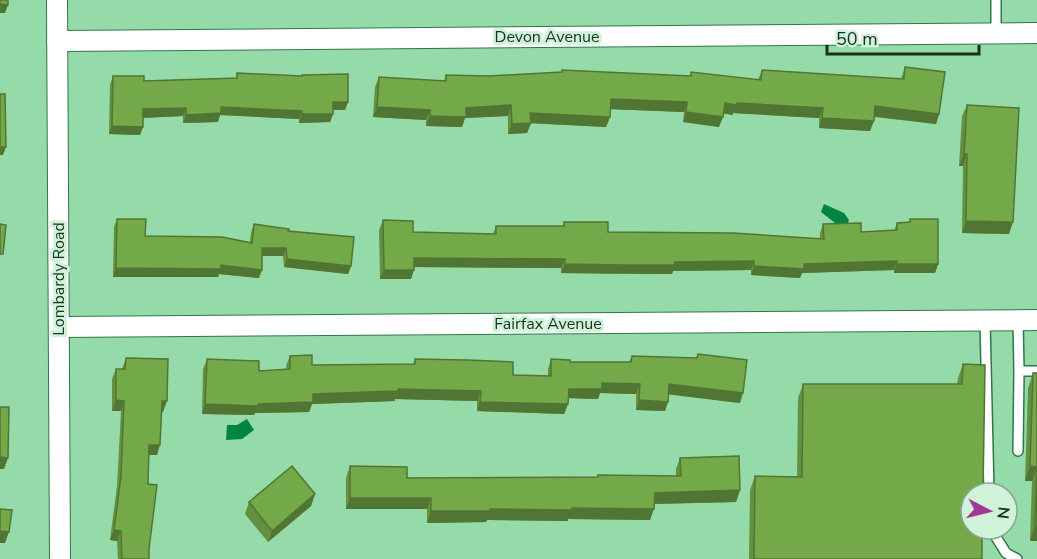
<svg xmlns="http://www.w3.org/2000/svg" width="1037" height="559" font-family="'Nunito Sans',sans-serif">
  <style>
    .water { fill: #008444 }
    .lines { fill: none; stroke-linecap: round; stroke-linejoin: round }
    .lane-casing { stroke: #31764a; stroke-width: 12 }
    .street-casing { stroke: #31764a; stroke-width: 22 }
    .lane { stroke: #fff; stroke-width: 9 }
    .street { stroke: #fff; stroke-width: 20 }
    .wall { fill: #64913f }
    .shaded-wall { fill: #517633 }
    .building { fill: #74a949; stroke: #517633; stroke-width: 1.5 }
    .labels { text-anchor: middle; dominant-baseline: central; stroke-width: 6; stroke-linejoin: round; paint-order: stroke }
    .street-label { font-size: 16px; fill: #16331f; stroke: #d0f2d9 }
  </style>
  <rect width="100%" height="100%" fill="#95dba9"/>
  <g class="water">
    <path d="M824 204 844 213 849 220 847 225 839 226 821 212Z"/>
    <path d="M247 419 254 430 242 439 226 440 227 425H237Z"/>
  </g>
  <g class="lines">
    <g class="lane-casing">
      <g id="lane">
        <path d="M996 34V0"/>
        <path d="M985 320 989 493"/>
        <path d="M1018 320 1019 371H1037"/>
        <path d="M1018 451 1019 371"/>
        <path d="M991 529 1006 553 1017 559"/>
      </g>
    </g>
    <g class="street-casing">
      <g id="street">
        <path d="M57 0 60 559"/>
        <path d="M57 41 1037 33"/>
        <path d="M59 327 1037 320"/>
      </g>
    </g>
    <use href="#lane" class="lane"/>
    <use href="#street" class="street"/>
  </g>
  <g class="wall">
    <path d="M905 67 939 114 936 124 874 117 870 131 819 128V118L733 113V115L723 113 719 127 683 122 684 112 610 109V117L606 127 531 123 527 133 508 134V116L465 118 462 127 426 126V120L373 117 375 87 379 77 444 81 446 75 488 76 561 72 562 70 690 76 691 72 758 80 762 70 901 79Z"/>
    <path d="M237 73 348 102 345 110H333V114L330 122 299 123V119L220 115 218 122 183 123V116L143 118V127L140 135 109 134 110 84 113 76 144 81 236 78Z"/>
    <path d="M967 105 1009 234 962 233 963 166H959L962 116Z"/>
    <path d="M117 219 145 236 250 242 251 233 254 224 288 231 351 266 348 274 284 267 283 256H262L259 278 219 274 218 277H113L114 227Z"/>
    <path d="M910 219 938 264 935 273H894V270L802 273 800 278 751 275V270L673 271 672 274H620L561 273V268L414 267 411 279H380L379 230 383 220 413 232 493 234 496 226H563L564 222 608 232 820 239V233L823 224 861 232 894 231 897 223 909 222Z"/>
    <path d="M698 354 740 403 668 394 665 411 636 410V394L600 393 598 399 568 398V404L564 414 477 411V401L395 399V401L312 404 309 412 255 413 254 415 202 414 203 369 207 359 259 371 287 370 286 366 290 356 312 365 413 364 415 359 513 375 548 376V369L551 359 570 362H629L632 356 696 358Z"/>
    <path d="M126 358 163 412H162L157 455H149L148 484 149 559H118L117 541 110 540 117 486 121 411H112V379L116 369H122Z"/>
    <path d="M963 364 982 559H749L750 490 755 476 797 477 798 398 803 384H957L958 378Z"/>
    <path d="M1033 373H1037V541H1030L1032 481H1025L1028 388Z"/>
    <path d="M680 458 740 490 736 502 654 504 650 520 568 519V521L487 520 486 522 427 523V509H346V478L350 466 407 478 597 477 598 475 676 476V469Z"/>
    <path d="M315 494 311 506 268 542 245 514 249 502Z"/>
  </g>
  <g class="shaded-wall">
    <path d="M0 4 8 5 5 13H0Z"/>
    <path d="M611 99 687 102 684 112 607 109Z"/>
    <path d="M333 102H348L345 110H330Z"/>
    <path d="M725 103H737L823 108 819 118 733 113V115L721 113Z"/>
    <path d="M511 105 508 116 465 118 462 127 426 126 430 116 466 108Z"/>
    <path d="M875 106 939 114 936 124 871 116Z"/>
    <path d="M221 107 302 111 299 119 220 115 218 122 183 123 186 115Z"/>
    <path d="M377 107 430 110 426 120 373 117Z"/>
    <path d="M186 108 183 116 140 118 143 109Z"/>
    <path d="M686 112 723 117 719 127 683 122Z"/>
    <path d="M530 113 610 117 606 127 526 123Z"/>
    <path d="M302 114H333L330 122 299 123Z"/>
    <path d="M822 118 874 121 870 131 819 128Z"/>
    <path d="M531 123 527 133 508 134 512 124Z"/>
    <path d="M112 126 143 127 140 135 109 134Z"/>
    <path d="M0 147H6L3 155H0Z"/>
    <path d="M964 154H967L963 166H959Z"/>
    <path d="M966 221 1013 222 1009 234 962 233Z"/>
    <path d="M262 248H286L283 256H260Z"/>
    <path d="M414 258 565 259 561 268 411 267Z"/>
    <path d="M287 259 351 266 348 274 284 267Z"/>
    <path d="M754 261 751 270 673 271 672 274 561 273 565 264 675 262Z"/>
    <path d="M897 261 894 270 802 273 800 278 751 275 754 266Z"/>
    <path d="M897 264H938L935 273H894Z"/>
    <path d="M221 265 262 270 259 278 219 274 218 277H113L116 268Z"/>
    <path d="M384 270H414L411 279H380Z"/>
    <path d="M602 383 640 384 636 394 600 393 598 399 565 398 569 389Z"/>
    <path d="M669 384 743 393 740 403 665 394Z"/>
    <path d="M398 389 481 391 477 401 395 399V401L312 404 309 412 255 413 254 415 202 414 205 404H258L313 394Z"/>
    <path d="M116 400 124 401 121 411H112Z"/>
    <path d="M639 400 668 402 665 411 636 410Z"/>
    <path d="M162 401H167L163 412 158 411Z"/>
    <path d="M480 402 568 404 564 414 477 411Z"/>
    <path d="M149 445H160L157 455H145Z"/>
    <path d="M0 457 8 458 4 469H0Z"/>
    <path d="M1030 466 1037 467 1032 481H1025Z"/>
    <path d="M740 490 736 502 651 504 655 493Z"/>
    <path d="M315 494 311 506 268 542 272 531Z"/>
    <path d="M350 498H431L427 509H346Z"/>
    <path d="M572 508 654 509 650 520 568 519V521L487 520 486 522 427 523 431 511 490 509Z"/>
    <path d="M1035 526 1037 527V541H1030Z"/>
    <path d="M114 530 121 531 117 541 110 540Z"/>
    <path d="M0 531 9 532 5 543H0Z"/>
  </g>
  <g class="building">
    <path d="M0 0H8V5L0 4Z"/>
    <path d="M905 67 945 72 939 114 875 106 874 121 822 118 823 108 737 103 736 105 725 103 723 117 686 112 687 102 611 99 610 117 530 113 531 123 512 124 511 105 466 108V117L430 116V110L377 107 379 77 446 81V75L488 76 562 72V70L691 76V72L761 80 762 70 904 79Z"/>
    <path d="M237 73 302 76V75L348 74V102H333V114H302V111L221 107V113L186 115V108L143 109V127L112 126 113 76H144V81L237 78Z"/>
    <path d="M0 94H5L6 147H0Z"/>
    <path d="M967 105 1019 108 1013 222 966 221 967 154H964Z"/>
    <path d="M117 219H146L145 236 222 237 252 243 254 224 289 229 288 231 354 237 351 266 287 259 286 248H262V270L221 265V269L116 268Z"/>
    <path d="M910 219H938V264H897V261L804 264V269L754 266V261L675 262V265H623L565 264V259L414 258V270H384L383 220 413 221V232L496 234V226H564V222H608V232L733 233 824 239 823 224 861 223V232L897 230V223L910 222Z"/>
    <path d="M0 224 6 225 3 254H0Z"/>
    <path d="M698 354 747 360 743 393 669 384 668 402 639 400 640 384 602 383V389H569L568 404 480 402 481 391 398 389V391L313 394V402L258 404V406L205 404 207 359 259 361V371L290 369V356L312 355V365L415 364V359L467 360 513 362V375L551 376V359L570 360V362H631L632 356 697 358Z"/>
    <path d="M126 358 168 359 167 401H162L160 445H149L148 484 157 485 149 549V559H122L121 531 114 530 121 476 124 401 116 400V369H125Z"/>
    <path d="M963 364 985 365 983 493H971V529H982V559H754L755 476 802 477 803 384H962Z"/>
    <path d="M1033 373H1037V527L1035 526 1037 467 1030 466Z"/>
    <path d="M0 407H9L8 458 0 457Z"/>
    <path d="M739 456 740 490 655 493 654 509 572 508V510L490 509V511H431V498H350V466L407 467V478L598 477V475L681 476 680 458Z"/>
    <path d="M292 466 315 494 272 531 249 502Z"/>
    <path d="M0 509 12 510 9 532 0 531Z"/>
  </g>
  <g class="labels">
    <g class="street-label">
      <text x="547" y="37">Devon Avenue</text>
      <text transform="translate(59 279) rotate(-90)">Lombardy Road</text>
      <text x="548" y="324">Fairfax Avenue</text>
    </g>
  </g>
  <g transform="translate(989 511) rotate(97)"><circle r="28" fill="#d0f2d9" stroke="#86a68f" stroke-width="1.5"/>
  <path d="M0-4.5L10 22L0 15L-10 22Z" fill="#a33796"/>
  <text y="-9" font-size="16" font-weight="bold" text-anchor="middle" fill="#16331f">N</text>
  </g>
  <path d="M827 45v9h152v-9" fill="none" stroke="#16331f" stroke-width="3"/>
  <text x="836" y="45" font-size="18" fill="#16331f" stroke="#d0f2d9" stroke-width="4.5" paint-order="stroke">50 m</text>
</svg>
